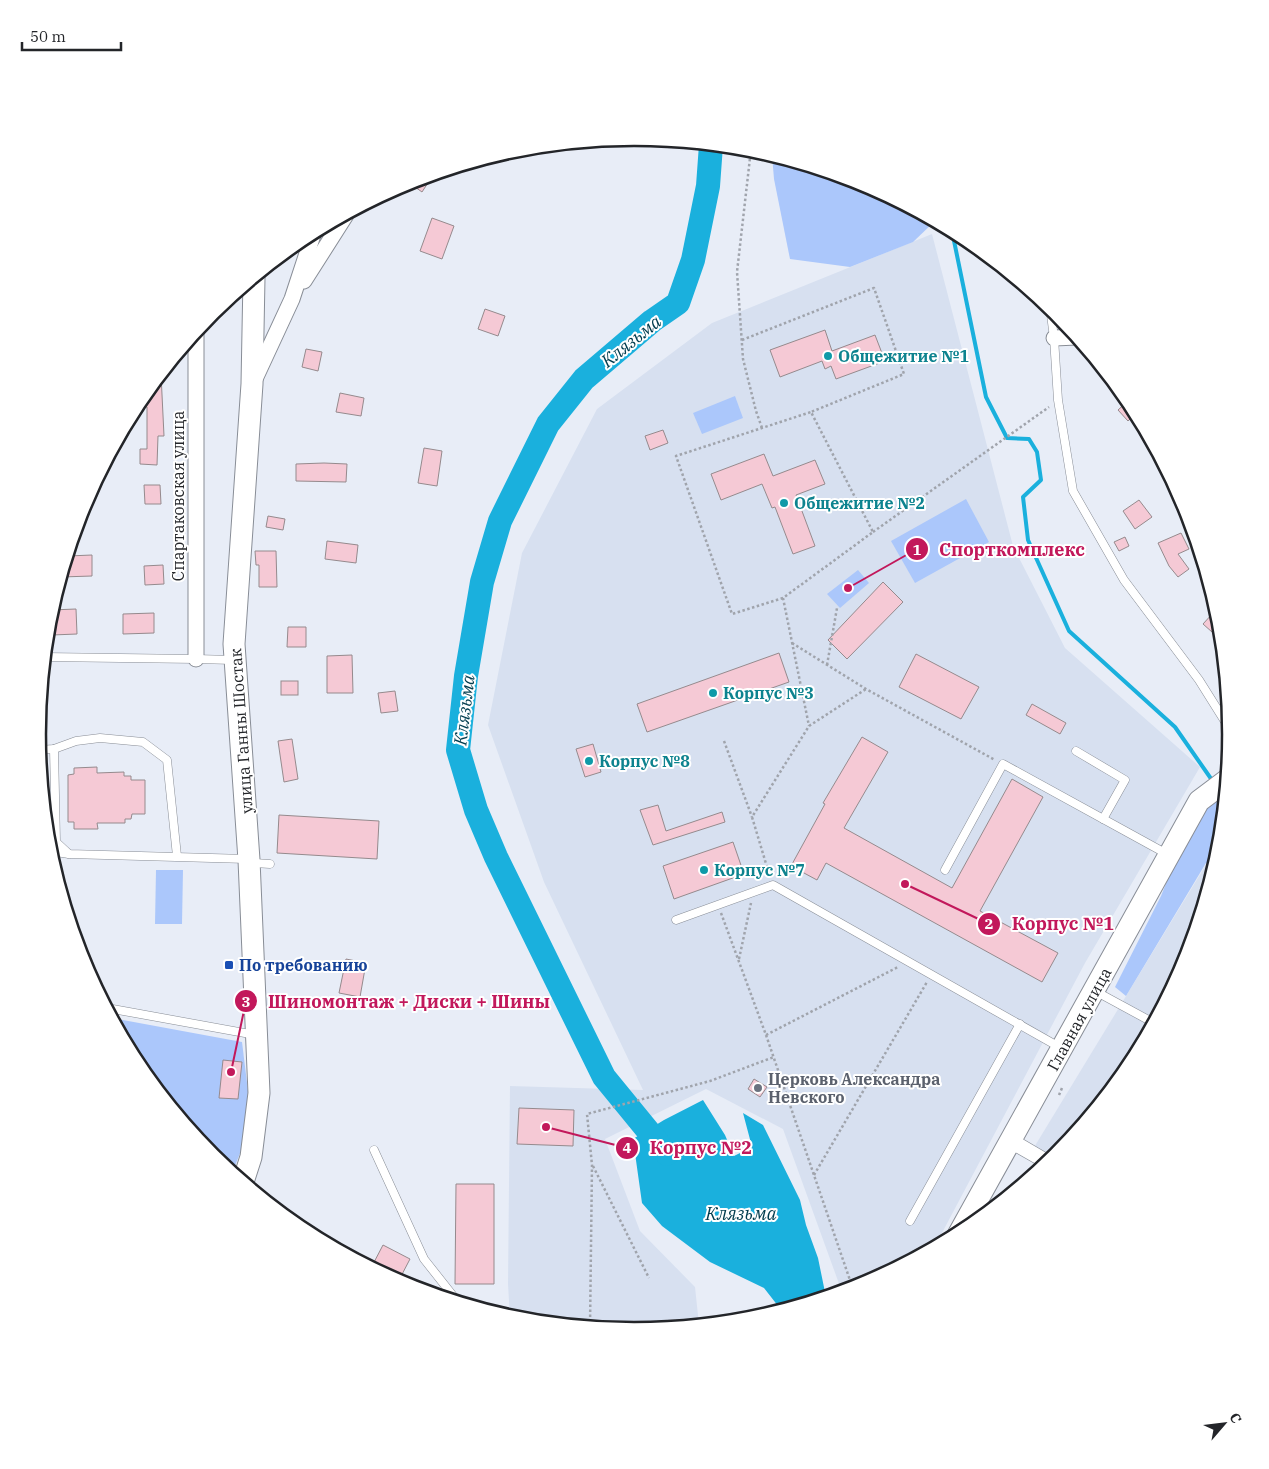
<svg xmlns="http://www.w3.org/2000/svg" width="1269" height="1469" font-family="'IBM Plex Serif',serif">
  <style>
    .built { fill: #d7e0f0 }
    .green { fill: #abc7fb }
    .water { fill: #1ab0dd }
    .lines { fill: none; stroke-linecap: round; stroke-linejoin: round }
    .stream { stroke: #1ab0dd; stroke-width: 4 }
    .river { stroke: #1ab0dd; stroke-width: 24 }
    .building { fill: #f5c9d5; stroke: #958a8d }
    .lane-casing { stroke: #888d96; stroke-width: 9 }
    .street-casing { stroke: #888d96; stroke-width: 17 }
    .secondary-casing { stroke: #888d96; stroke-width: 23 }
    .path { stroke: #a0a4ac; stroke-width: 2.5; stroke-dasharray: 2.5 2.5; stroke-linecap: butt }
    .lane { stroke: #fff; stroke-width: 8 }
    .street { stroke: #fff; stroke-width: 15 }
    .secondary { stroke: #fff; stroke-width: 21 }
    .culture-dot { fill: #0f9aa8; stroke: #fff; stroke-width: 2 }
    .transit-dot { fill: #1a4fb4; stroke: #fff; stroke-width: 2 }
    .worship-dot { fill: #6b7280; stroke: #fff; stroke-width: 2 }
    .labels { text-anchor: middle; dominant-baseline: central; stroke-width: 4; stroke-linejoin: round; paint-order: stroke }
    .culture-label { font-size: 16px; font-weight: bold; fill: #0d838f; stroke: #fff; text-anchor: start }
    .street-label { font-size: 16px; fill: #232529; stroke: #fff }
    .transit-label { font-size: 16px; font-weight: bold; fill: #164399; stroke: #fff; text-anchor: start }
    .worship-label { font-size: 16px; font-weight: bold; fill: #5b616d; stroke: #fff; text-anchor: start }
    .water-label { font-size: 18px; font-style: italic; fill: #003c4e; stroke: #fff }
    .rim { fill: none; stroke: #232529; stroke-width: 2.5 }
    .leader { fill: none; stroke: #c2185b; stroke-width: 2 }
    .callout-dot { fill: #c2185b; stroke: #fff; stroke-width: 2 }
    .mark-label { font-size: 15px; text-anchor: middle; font-weight: bold; fill: #fff }
    .callout-label { font-size: 18px; text-anchor: middle; font-weight: bold; fill: #c2185b; stroke: #fff; stroke-width: 4; stroke-linejoin: round; paint-order: stroke }
  </style>
  <rect width="100%" height="100%" fill="#e8edf7"/>
  <g class="built">
    <path d="M932 234 1013 546 1065 648 1200 767 1085 963 934 1248 863 1286 842 1292 783 1129 706 1089 605 1139 640 1231 695 1287 699 1325 634 1331 518 1320 510 1318 508 1284 510 1086 643 1090 544 882 488 725 522 553 597 409 712 323Z"/>
    <path d="M1207 863 1215 867 1186 963 1131 1066 1056 1157 1048 1164 1030 1154Z"/>
  </g>
  <g class="green">
    <path d="M772 155 863 183 935 221 913 242 850 267 790 259 774 179Z"/>
    <path d="M735 396 743 418 702 434 693 413Z"/>
    <path d="M966 499 989 542 915 583 891 541Z"/>
    <path d="M858 570 869 583 840 608 827 594Z"/>
    <path d="M1227 780 1220 851 1215 867 1206 863 1126 996 1115 987 1161 896 1199 801Z"/>
    <path d="M156 870H183L182 924H155Z"/>
    <path d="M112 1018 242 1042 248 1091 243 1146 232 1173 212 1156 138 1066Z"/>
  </g>
  <path class="water" d="M703 1100 725 1135 734 1156 752 1147 743 1113 763 1125 800 1200 806 1225 818 1258 826 1297 782 1311 764 1288 710 1262 662 1226 642 1203 633 1139 664 1120Z"/>
  <g class="lines">
    <path class="stream" d="M952 231 986 397 1007 438 1029 439 1037 452 1041 480 1023 497 1028 540 1069 631 1175 727 1214 783"/>
    <path class="river" d="M667 1154 604 1077 496 857 476 810 458 750 466 676 482 582 500 521 548 424 584 379 652 321 678 303 693 260 708 186 711 145"/>
  </g>
  <g class="building">
    <path d="M433 175 422 192 408 182 425 177Z"/>
    <path d="M432 218 454 226 442 259 420 251Z"/>
    <path d="M485 309 505 316 498 336 478 329Z"/>
    <path d="M825 330 832 351 875 335 885 361 836 379 831 366 825 369 822 361 780 377 770 350Z"/>
    <path d="M306 349 322 352 318 371 302 367Z"/>
    <path d="M161 374 164 436H158L157 465 140 464V449H147V407H144L143 397Z"/>
    <path d="M340 393 364 398 361 416 336 412Z"/>
    <path d="M1129 400 1136 413 1128 421 1118 410Z"/>
    <path d="M663 430 668 443 650 450 645 436Z"/>
    <path d="M424 448 442 451 437 486 418 483Z"/>
    <path d="M764 454 773 476 815 460 825 484 796 495 815 546 793 554 775 507 772 508 762 484 721 500 711 474Z"/>
    <path d="M324 463 347 464 346 482 296 481V464Z"/>
    <path d="M144 485H160L161 504H145Z"/>
    <path d="M1139 500 1152 517 1135 529 1123 511Z"/>
    <path d="M268 516 285 519 283 530 266 527Z"/>
    <path d="M1181 533 1189 549 1178 554 1189 569 1178 577 1169 566 1158 543Z"/>
    <path d="M1125 537 1129 546 1119 551 1114 542Z"/>
    <path d="M327 541 358 545 356 563 325 559Z"/>
    <path d="M255 551H276L277 587H259V565H256Z"/>
    <path d="M92 555V576L61 577 68 556Z"/>
    <path d="M163 565 164 584 145 585 144 566Z"/>
    <path d="M883 582 903 602 847 659 828 640Z"/>
    <path d="M76 609 77 634 52 635 51 610Z"/>
    <path d="M154 613V633L123 634V614Z"/>
    <path d="M1213 613 1220 619V623L1212 632 1203 624Z"/>
    <path d="M288 627H306V647H287Z"/>
    <path d="M779 653 789 682 647 732 637 704Z"/>
    <path d="M916 654 979 687 961 719 899 687Z"/>
    <path d="M352 655 353 693H327V656Z"/>
    <rect x="281" y="681" width="17" height="14"/>
    <path d="M395 691 398 711 381 713 378 693Z"/>
    <path d="M1032 704 1066 723 1060 734 1026 715Z"/>
    <path d="M862 737 888 752 844 828 952 888 1012 779 1043 797 980 911 1058 953 1042 982 826 863 817 880 791 866 825 804 823 803Z"/>
    <path d="M292 739 298 779 284 782 278 741Z"/>
    <path d="M593 744 601 772 585 777 576 749Z"/>
    <path d="M97 767V773L124 772V776H131V780H145V814H132L131 819H125V823H97L98 829H74V822H68V775L74 774V768Z"/>
    <path d="M658 805 666 831 722 812 725 822 653 845 640 810Z"/>
    <path d="M279 815 379 821 377 859 277 853Z"/>
    <path d="M733 842 744 874 674 899 663 866Z"/>
    <path d="M346 959 366 963 360 997 339 993Z"/>
    <path d="M223 1060 242 1062 238 1099 219 1098Z"/>
    <path d="M754 1079 767 1087 760 1097 748 1089Z"/>
    <path d="M519 1108 574 1110 573 1146 517 1144Z"/>
    <path d="M456 1184H494V1284H455Z"/>
    <path d="M383 1245 410 1259 398 1282 371 1268Z"/>
  </g>
  <g class="lines">
    <g class="lane-casing">
      <g id="lane">
        <path d="M1050 307 1054 338 1058 400 1073 491 1124 580 1199 680 1231 731"/>
        <path d="M45 657 196 659 233 660"/>
        <path d="M54 749 56 842 69 854"/>
        <path d="M39 750 54 749 76 741 100 738 143 742 167 760 177 856"/>
        <path d="M1076 751 1125 780 1103 819"/>
        <path d="M49 851 69 854 247 859"/>
        <path d="M252 863 270 864"/>
        <path d="M945 870 1003 764 1167 854"/>
        <path d="M676 920 773 885 1061 1048"/>
        <path d="M1095 991 1154 1023"/>
        <path d="M107 1008 256 1035"/>
        <path d="M1013 1138 1052 1161"/>
        <path d="M1009 1144 1046 1165"/>
        <path d="M374 1150 424 1259 458 1302"/>
        <path d="M910 1221 1020 1024"/>
      </g>
    </g>
    <g class="street-casing">
      <g id="street">
        <path d="M304 281 346 215"/>
        <path d="M196 333V659"/>
        <path d="M1054 338 1077 337"/>
        <path d="M254 381 292 299 314 232"/>
      </g>
    </g>
    <g class="secondary-casing">
      <g id="secondary">
        <path d="M243 1182 251 1157 259 1093 249 860 234 644 252 384 254 278"/>
        <path d="M958 1235 1199 801 1227 780"/>
      </g>
    </g>
    <g class="path">
      <path d="M751 149 737 272 743 359 756 411 762 428"/>
      <path d="M742 340 874 288 904 374 811 412 873 532 783 598 809 726"/>
      <path d="M873 532 1049 407"/>
      <path d="M783 598 732 614 676 456 811 412"/>
      <path d="M792 643 866 689 995 760"/>
      <path d="M827 665 837 608"/>
      <path d="M724 741 752 817"/>
      <path d="M770 877 752 817 809 726 866 689"/>
      <path d="M721 913 766 1035 853 1289"/>
      <path d="M739 959 751 903"/>
      <path d="M766 1035 898 967"/>
      <path d="M1059 1095 1062 1088"/>
      <path d="M593 1166 649 1278"/>
      <path d="M814 1175 927 982"/>
      <path d="M590 1327 592 1165 587 1114 710 1081 774 1057"/>
    </g>
    <use href="#lane" class="lane"/>
    <use href="#street" class="street"/>
    <use href="#secondary" class="secondary"/>
  </g>
  <g class="culture-dot">
    <circle cx="828" cy="356" r="5"/>
    <circle cx="784" cy="503" r="5"/>
    <circle cx="713" cy="693" r="5"/>
    <circle cx="589" cy="761" r="5"/>
    <circle cx="704" cy="870" r="5"/>
  </g>
  <rect class="transit-dot" x="224" y="960" width="10" height="10" rx="2.5"/>
  <circle class="worship-dot" cx="758" cy="1088" r="5"/>
  <g class="labels">
    <g class="culture-label">
      <text x="838" y="356">Общежитие №1</text>
      <text x="794" y="503">Общежитие №2</text>
      <text x="723" y="693">Корпус №3</text>
      <text x="599" y="761">Корпус №8</text>
      <text x="714" y="870">Корпус №7</text>
    </g>
    <g class="street-label">
      <text transform="translate(178 496) rotate(-90)">Спартаковская улица</text>
      <text transform="translate(241 731) rotate(-94)">улица Ганны Шостак</text>
      <text transform="translate(1079 1019) rotate(-61)">Главная улица</text>
    </g>
    <g class="transit-label">
      <text x="239" y="965">По требованию</text>
    </g>
    <g class="worship-label">
      <text x="768" y="1079">Церковь Александра<tspan x="768" dy="18">Невского</tspan></text>
    </g>
    <g class="water-label">
      <text transform="translate(631 341) rotate(-39)">Клязьма</text>
      <text transform="translate(464 710) rotate(-83)">Клязьма</text>
      <text x="741" y="1213">Клязьма</text>
    </g>
  </g>
  <path d="M0 0H1269V1469H0ZM46 734a588 588 0 1 1 1176 0a588 588 0 1 1-1176 0Z" fill="#fff" fill-rule="evenodd"/>
  <path class="rim" d="M46 734a588 588 0 1 1 1176 0a588 588 0 1 1-1176 0Z"/>
  <path class="leader" d="M848 588L917 549M905 884L989 924M231 1072L246 1001M546 1127L627 1148"/>
  <g class="callout-dot">
    <circle cx="848" cy="588" r="5"/>
    <circle cx="905" cy="884" r="5"/>
    <circle cx="231" cy="1072" r="5"/>
    <circle cx="546" cy="1127" r="5"/>
    <circle cx="917" cy="549" r="12"/>
    <circle cx="989" cy="924" r="12"/>
    <circle cx="246" cy="1001" r="12"/>
    <circle cx="627" cy="1148" r="12"/>
  </g>
  <g class="mark-label">
    <text x="917" y="555">1</text>
    <text x="989" y="929">2</text>
    <text x="246" y="1007">3</text>
    <text x="627" y="1153">4</text>
  </g>
  <g class="callout-label">
    <text x="1012" y="556">Спорткомплекс</text>
    <text x="1063" y="930">Корпус №1</text>
    <text x="409" y="1008">Шиномонтаж + Диски + Шины</text>
    <text x="701" y="1154">Корпус №2</text>
  </g>
  <g transform="translate(1224 1424) rotate(62)" stroke="#ffffff" stroke-width="4" paint-order="stroke">
  <path d="M0-4L9 19L0 12L-9 19Z" fill="#232529"/>
  <text y="-8" font-size="14" font-weight="bold" text-anchor="middle" fill="#232529">С</text>
  </g>
  <path d="M22 42v8h99v-8" fill="none" stroke="#232529" stroke-width="2.5"/>
  <text x="30" y="42" font-size="15" fill="#232529" stroke="#ffffff" stroke-width="4" paint-order="stroke">50 m</text>
</svg>
